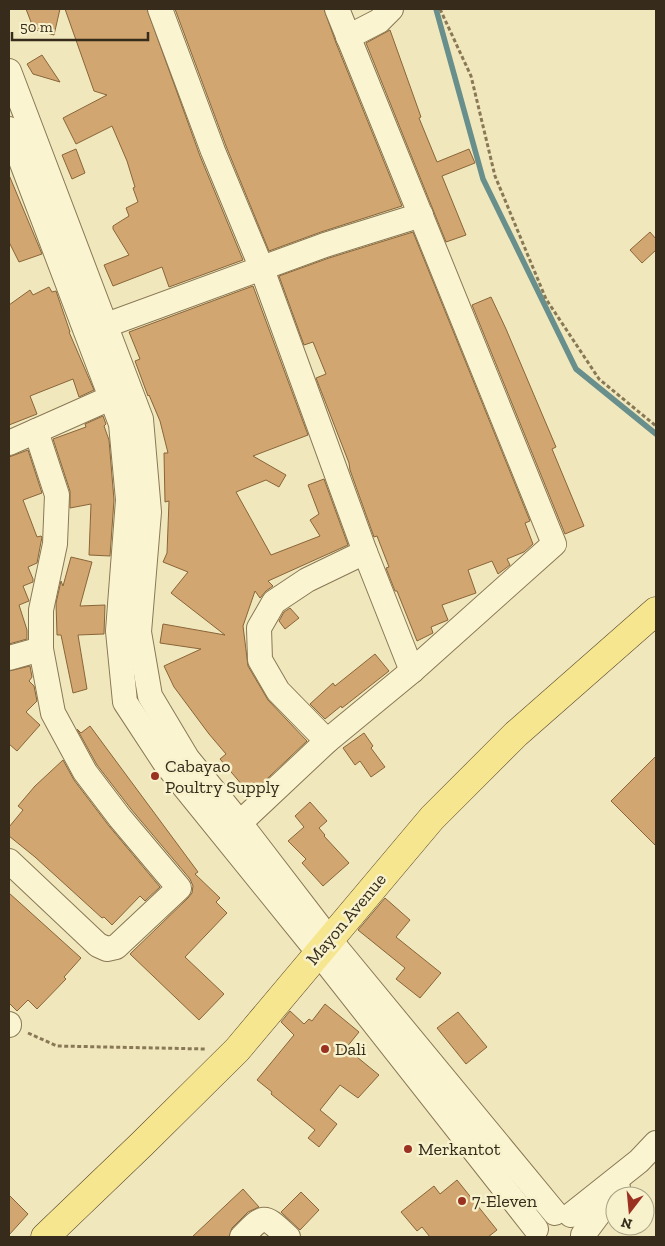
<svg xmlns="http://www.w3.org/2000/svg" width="665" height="1246" font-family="'Zilla Slab',serif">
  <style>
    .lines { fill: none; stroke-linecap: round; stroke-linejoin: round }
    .stream { stroke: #688f8b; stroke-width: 5.5 }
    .building { fill: #d1a670; stroke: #896539 }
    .minor-casing { stroke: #897855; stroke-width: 26 }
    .major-casing { stroke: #56452a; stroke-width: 29 }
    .path { stroke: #897855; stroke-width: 3; stroke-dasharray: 4 2.5; stroke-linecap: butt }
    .minor { stroke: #fbf4d0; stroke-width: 24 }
    .major { stroke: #f7e690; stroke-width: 28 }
    .poi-dot { fill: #9b3221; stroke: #f7f1cc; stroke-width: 2 }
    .labels { text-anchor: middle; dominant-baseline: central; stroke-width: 5; stroke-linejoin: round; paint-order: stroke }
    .poi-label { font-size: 18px; fill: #372c1b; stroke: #f7f1cc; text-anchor: start }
    .street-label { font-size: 18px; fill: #372c1b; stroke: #f7f1cc }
  </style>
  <rect width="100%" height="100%" fill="#f0e8bc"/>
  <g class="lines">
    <path class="stream" d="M436 9 483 179 576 369 656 434"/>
  </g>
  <g class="building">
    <path d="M26 9H60L54 35 29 28 31 22Z"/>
    <path d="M65 9H147L200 156 243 260 169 287 162 267 113 286 104 265 129 255 113 229V226L129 216 126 208 138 202 133 188 135 187 127 161 112 126 76 144 63 118 107 95 94 91Z"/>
    <path d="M175 9H324L336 43 402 206 321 232 269 251 226 146Z"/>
    <path d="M390 30 421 117 419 118 437 162 469 149 475 163 442 176 466 235 446 242 366 43Z"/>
    <path d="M42 55 60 82 33 74 27 64Z"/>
    <path d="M76 149 85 173 72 179 62 155Z"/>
    <path d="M9 175 42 254 19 262 9 242Z"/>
    <path d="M413 232 530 521 525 523 533 544 524 552 507 559 510 565 498 574 492 561 468 570 476 593 442 605 448 620 431 627 433 633 417 641 397 591H395L386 568 389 567 377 536 374 537 350 470 349 463 316 378 326 374 313 342 304 345 279 276 329 258Z"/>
    <path d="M650 232 656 239V250L642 263 630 250Z"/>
    <path d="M253 286 308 435 253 456 286 475 279 487 266 480 236 492 271 555 320 536 310 520 319 514 308 485 324 479 348 545 268 581 273 586 266 591 260 598 255 591 243 626 248 666 268 700 307 741 252 793 245 784 243 786 220 759 226 754 209 734 174 687 164 666 201 649 160 643 163 624 225 635 171 593 188 572 163 562 167 553 169 501 165 502 164 453H168L160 421 149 395 148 396 135 361 140 359 129 332Z"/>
    <path d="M49 287 52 292 56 291 70 332H69L94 390 79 397 73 379 30 396 37 414 9 425V305L30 290 33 295Z"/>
    <path d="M491 297 506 329 556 447 552 449 584 526 565 534 472 305Z"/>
    <path d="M103 416 106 424 104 426 109 440 114 500 110 556 89 555 91 504 70 508V491L53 439 86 427 85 424Z"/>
    <path d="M28 450 42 493 23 500 37 537 41 536 42 537 41 542 37 563 28 567 33 579V582L23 586 29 601 19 605 27 630V639L9 644V457Z"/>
    <path d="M71 557 92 562 80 606 105 605 104 634 78 635 87 689 73 693 61 635H57L56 603 61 581 63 586Z"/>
    <path d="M290 608 299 618 285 629 279 621 284 612Z"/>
    <path d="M375 654 389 671 342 708 341 706 325 719 310 704 333 683 335 686Z"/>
    <path d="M30 666 32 677 29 681 34 686 37 701 26 712 40 725 17 751 9 744V671Z"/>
    <path d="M90 726 198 872 195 874 220 898 216 902 227 913 185 957 224 994 199 1020 130 954 188 898 192 893 193 886 190 879 131 809 97 765 77 729 81 733Z"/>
    <path d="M364 733 373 746 371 748 385 767 371 777 360 761 355 765 343 748Z"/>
    <path d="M656 756V846L611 801Z"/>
    <path d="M63 760 74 780 109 826 160 887 145 901 140 896 112 925 104 917 102 918 35 857 9 836V827L23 810 18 806 35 786Z"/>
    <path d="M310 802 327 821 319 828 325 835 324 836 349 863 323 886 302 863 306 859 288 841 304 827 295 816Z"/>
    <path d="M9 893 81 958 64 977 66 979 37 1009 28 1000 17 1011 9 1003Z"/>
    <path d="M385 898 410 920 396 937 441 973 420 998 396 979 405 968 358 930Z"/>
    <path d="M325 1004 359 1032 346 1048 379 1075 358 1098 340 1085 320 1110 337 1124 319 1147 308 1138 315 1130 271 1094 272 1092 257 1080 294 1035 281 1022 290 1011 304 1024 309 1019 312 1021Z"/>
    <path d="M458 1012 487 1047 466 1064 437 1028Z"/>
    <path d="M457 1180 497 1230 488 1237H430L422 1227 417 1231 401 1212 434 1186 440 1194Z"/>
    <path d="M243 1189 259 1207 248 1212 232 1228 229 1237H192Z"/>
    <path d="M301 1192 319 1210 300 1230 281 1212Z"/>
    <path d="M9 1195 28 1214 9 1235Z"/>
  </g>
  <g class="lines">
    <g class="minor-casing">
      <g id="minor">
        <path d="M160 9 213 151 262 269 365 552 412 671"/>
        <path d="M348 37 379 21 391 9"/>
        <path d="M9 71 141 419 149 512 139 632 150 696 187 758 240 823 329 939 555 1213"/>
        <path d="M9 129 121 424 128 500 118 631 125 702 165 763 318 952 536 1229"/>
        <path d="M90 331 325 245 421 215"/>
        <path d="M9 443 126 391"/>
        <path d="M9 658 41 649"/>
        <path d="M327 741 278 691 260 660 259 628 274 602 307 580 365 552"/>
        <path d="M228 834 327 741 412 671 554 544 337 9"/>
        <path d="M9 861 98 945 107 949 116 947 179 888 120 818 85 772 53 713 41 649V610L55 544 57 495 36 431"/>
        <path d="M9 1024V1025"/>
        <path d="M571 1215 639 1161 656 1143"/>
        <path d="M583 1235 618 1188"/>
        <path d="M242 1237C265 1213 264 1215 288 1237"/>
      </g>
    </g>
    <g class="major-casing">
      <path id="major" d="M45 1237 142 1144 237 1050 432 818 516 734 656 611"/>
    </g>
    <g class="path">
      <path d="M440 9 471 76 495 176 546 299 599 379 656 426"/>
      <path d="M28 1033 57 1046 206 1049"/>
    </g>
    <use href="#minor" class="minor"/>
    <use href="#major" class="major"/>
  </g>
  <g class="poi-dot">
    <circle cx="155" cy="776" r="5"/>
    <circle cx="325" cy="1049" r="5"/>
    <circle cx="408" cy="1149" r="5"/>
    <circle cx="462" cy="1201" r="5"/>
  </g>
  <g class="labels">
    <g class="poi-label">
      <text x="165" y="766">Cabayao<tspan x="165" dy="21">Poultry Supply</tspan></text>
      <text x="335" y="1049">Dali</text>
      <text x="418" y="1149">Merkantot</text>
      <text x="472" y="1201">7-Eleven</text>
    </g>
    <g class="street-label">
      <text transform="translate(346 919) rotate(-50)">Mayon Avenue</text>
    </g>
  </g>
  <rect width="665" height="1246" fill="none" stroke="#372c1b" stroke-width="20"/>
  <g transform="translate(630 1211) rotate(196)"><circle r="24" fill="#f7f1cc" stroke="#aaa285"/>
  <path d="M0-4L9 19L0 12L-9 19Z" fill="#9b3221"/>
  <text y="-8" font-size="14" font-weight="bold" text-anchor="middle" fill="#372c1b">N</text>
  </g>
  <path d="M12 32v8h136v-8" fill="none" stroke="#372c1b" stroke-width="2.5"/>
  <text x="20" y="32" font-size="15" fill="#372c1b" stroke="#f7f1cc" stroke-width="4" paint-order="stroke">50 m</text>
</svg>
